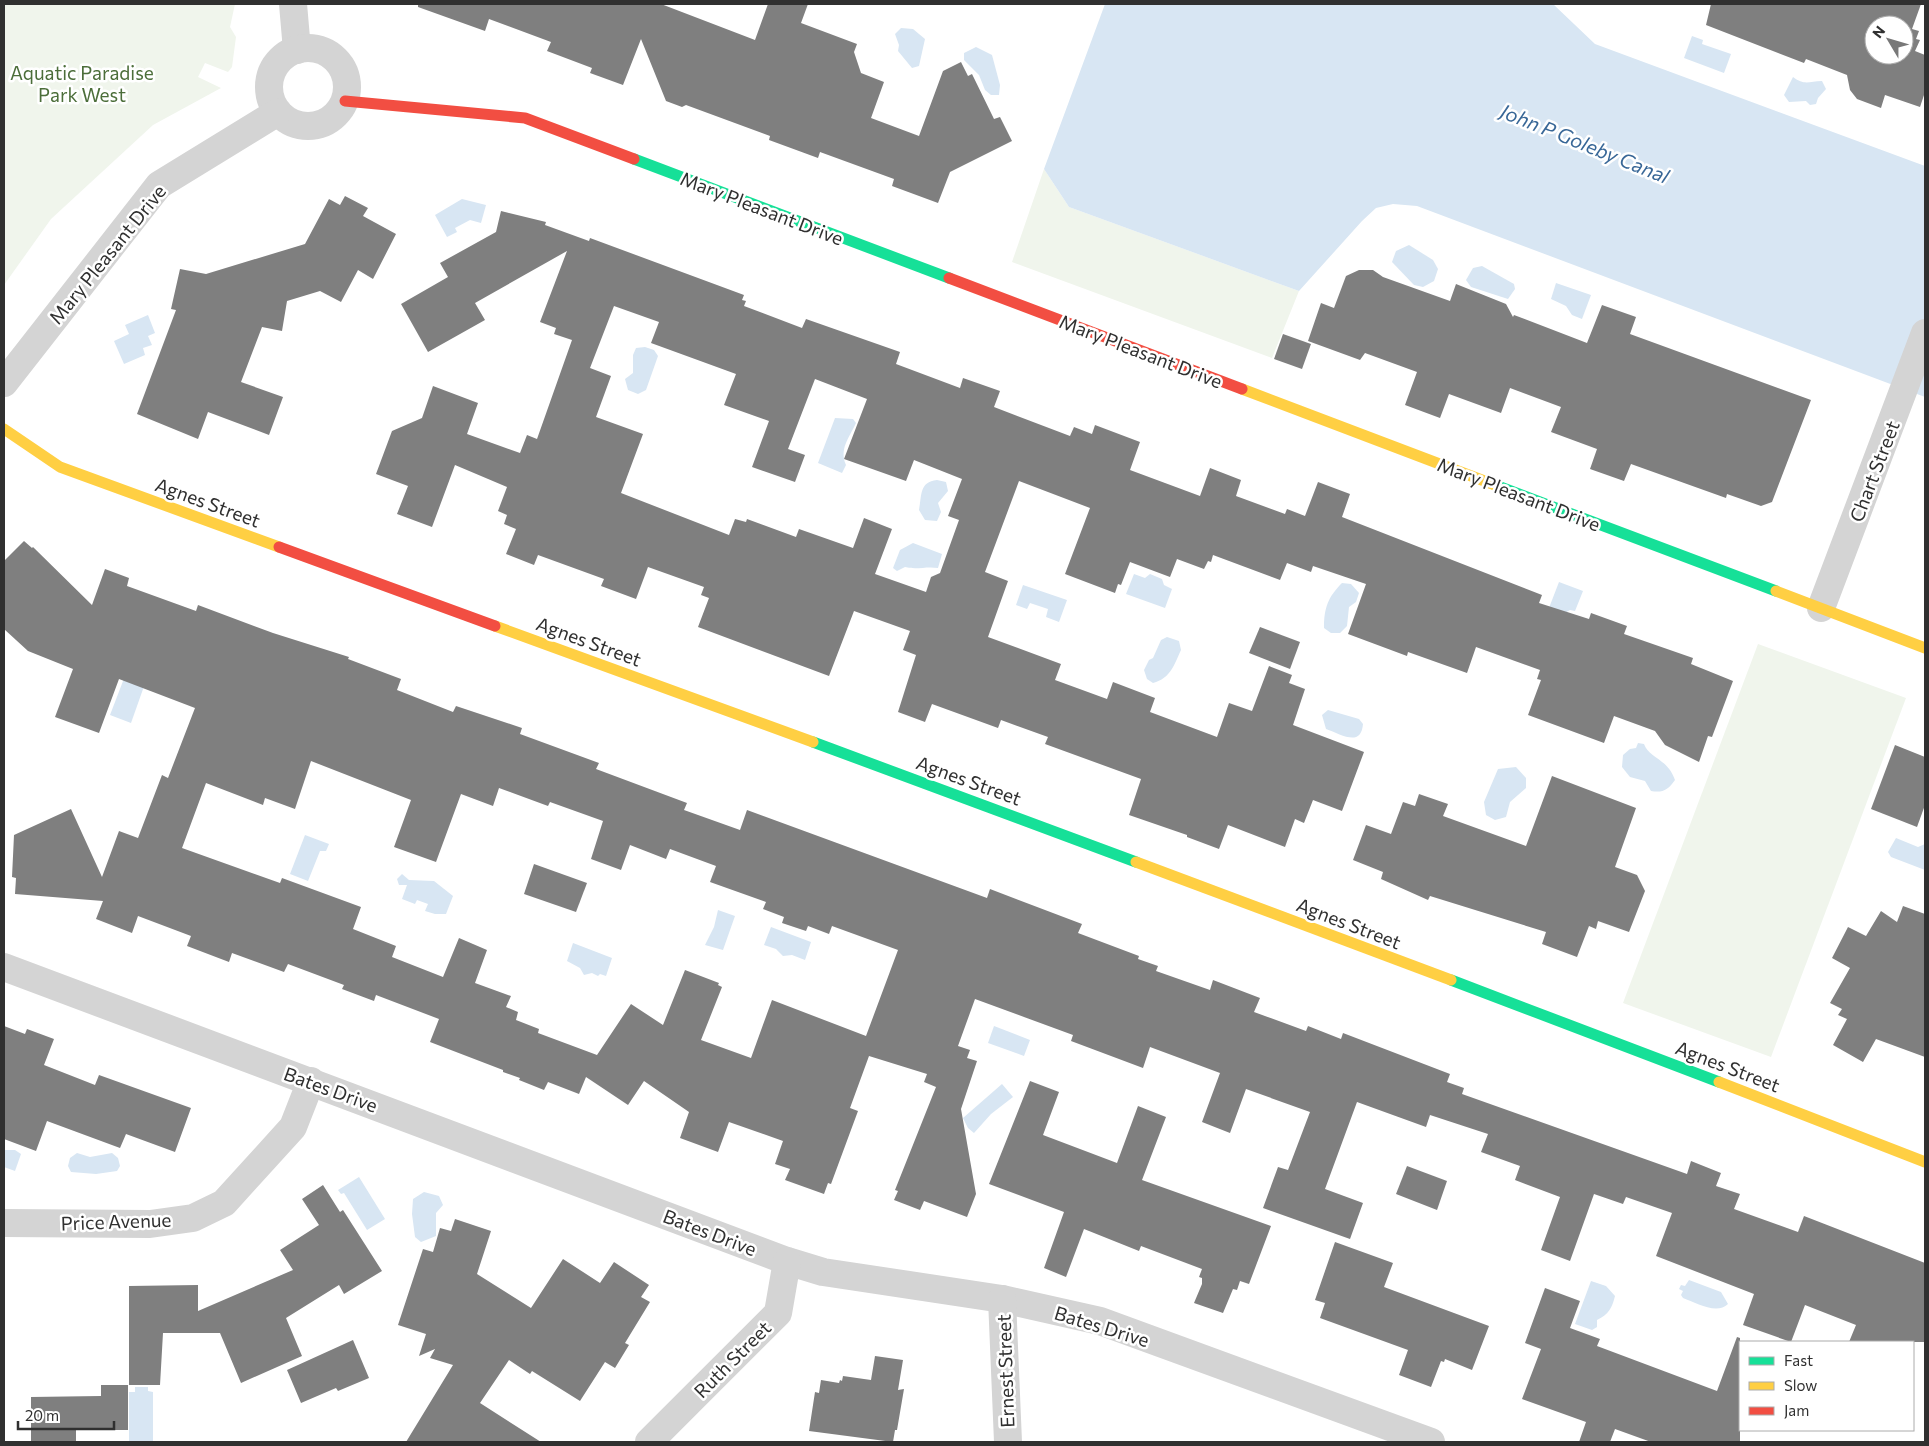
<svg xmlns="http://www.w3.org/2000/svg" width="1929" height="1446" font-family="Commissioner,sans-serif">
  <style>
    .green { fill: #f0f5ec }
    .water { fill: #d8e6f3 }
    .building { fill: #7f7f7f; fill-rule: evenodd }
    .lines { fill: none; stroke-linecap: round; stroke-linejoin: round }
    .street { stroke: #d4d4d4; stroke-width: 28 }
    .fast { stroke: #16e098; stroke-width: 11 }
    .slow { stroke: #ffcf43; stroke-width: 11 }
    .jam { stroke: #f24e42; stroke-width: 11 }
    .labels { text-anchor: middle; dominant-baseline: central; stroke-width: 5; stroke-linejoin: round; paint-order: stroke }
    .park-label { font-size: 19px; fill: #4c6e3a; stroke: #fff }
    .street-label { font-size: 19px; fill: #303030; stroke: #fff }
    .water-label { font-size: 20px; font-style: italic; fill: #386797; stroke: #fff }
  </style>
  <rect width="100%" height="100%" fill="#fff"/>
  <g class="green">
    <path d="M4 4H235L230 27 236 37 232 67 228 72 205 63 198 77 221 88 153 125 51 219 4 285Z"/>
    <path d="M1044 169 1069 207 1299 291 1272 358 1012 262Z"/>
    <path d="M1758 644 1906 698 1771 1057 1623 1003Z"/>
  </g>
  <g class="water">
    <path d="M1105 4H1553L1595 44 1925 166V397L1417 206 1393 204 1376 208 1362 221 1299 291 1069 207 1044 169Z"/>
    <path d="M901 28 913 29 925 39 919 66 912 68 898 51 899 45 895 34Z"/>
    <path d="M1692 36 1703 40 1702 44 1731 54 1724 73 1684 58Z"/>
    <path d="M976 47 992 55 1000 85 999 95H991L985 90 979 75 964 60V53Z"/>
    <path d="M1793 77C1805 86 1809 81 1822 81L1826 89 1818 98 1816 104 1810 105 1806 101 1789 102 1784 95Z"/>
    <path d="M462 199 486 205 481 223 470 220 455 228 457 232 447 237 435 215Z"/>
    <path d="M1409 245 1433 260 1438 269 1434 281 1423 287 1414 285 1392 262 1396 251Z"/>
    <path d="M1482 266 1514 284 1515 289 1508 299 1471 287 1466 280 1473 268Z"/>
    <path d="M1556 283 1591 295 1582 319 1572 315 1566 306 1551 299Z"/>
    <path d="M148 315 155 333 148 336 152 345 143 348 145 355 124 364 114 341 129 334 125 325Z"/>
    <path d="M645 347 654 350 658 356 646 390 638 394 628 390 625 379 633 373V355L636 348Z"/>
    <path d="M835 418 853 419 856 423C849 438 839 449 846 465L842 473 818 463Z"/>
    <path d="M937 480 946 482 948 491 938 503 941 512 937 521 925 520 919 510C922 495 919 482 937 480Z"/>
    <path d="M913 543 942 554 938 568C926 566 917 570 905 567L897 571 893 568 900 550Z"/>
    <path d="M1134 574 1145 578 1150 574 1162 579 1164 585 1172 589 1165 608 1126 594Z"/>
    <path d="M1559 582 1583 591 1575 611 1570 610 1542 626Z"/>
    <path d="M1342 583 1351 584 1359 593 1356 602 1349 607 1347 626 1340 633H1331L1324 628C1324 608 1328 597 1342 583Z"/>
    <path d="M1023 585 1067 600 1059 622 1046 617 1048 609 1030 603 1027 609 1016 605Z"/>
    <path d="M1167 637 1179 641 1181 650C1174 665 1171 678 1153 683L1147 679 1144 670 1149 660 1153 658 1161 640Z"/>
    <path d="M128 668 148 675 131 723 110 715Z"/>
    <path d="M1328 710 1359 719 1363 724C1361 748 1341 734 1326 729L1322 715Z"/>
    <path d="M1638 743 1644 744C1649 758 1668 759 1675 780 1668 790 1663 793 1651 791L1645 781 1630 777 1622 767 1623 755 1630 749 1636 748Z"/>
    <path d="M1516 767 1526 778V788L1510 802 1506 817 1495 820 1486 815 1484 802 1498 769Z"/>
    <path d="M305 835 329 844 326 851H320L308 881 290 874Z"/>
    <path d="M1896 838 1918 847 1925 844V870L1891 857 1888 852Z"/>
    <path d="M402 874 409 880 434 881 453 896 446 914H435L425 911 428 904 417 900 415 904 402 899 407 885H399L397 879Z"/>
    <path d="M718 910 735 916 723 950 705 945 714 927Z"/>
    <path d="M771 927 811 942 805 960 792 955 783 956 776 949 764 945Z"/>
    <path d="M573 943 612 958 606 976 600 974 598 976 592 973 584 975 580 968 567 961Z"/>
    <path d="M994 1026 1030 1040 1024 1056 988 1043Z"/>
    <path d="M1002 1084 1013 1097 991 1114 974 1133 968 1128 963 1118Z"/>
    <path d="M4 1150H15L21 1154 15 1171 4 1167Z"/>
    <path d="M77 1153 90 1157 112 1153 118 1158 120 1166 117 1171 96 1174 71 1172 68 1166 70 1158Z"/>
    <path d="M359 1177 385 1219 367 1230 344 1193 341 1194 338 1190Z"/>
    <path d="M424 1192 439 1196 443 1205 436 1213V1236L421 1242 415 1237 412 1214 413 1199Z"/>
    <path d="M1689 1280 1721 1292 1728 1304C1717 1315 1696 1303 1683 1298L1681 1295 1683 1291 1679 1289 1681 1285 1685 1286Z"/>
    <path d="M1591 1281 1606 1286 1615 1296C1612 1308 1609 1314 1597 1320V1327L1592 1330 1575 1324Z"/>
    <path d="M135 1387H148V1391L153 1392V1441L129 1442V1392H135Z"/>
  </g>
  <g class="building">
    <path d="M418 4H661L755 40 768 4H808L801 23 857 44 854 52 861 73 884 82 871 118 919 136 943 71 961 62 968 76 972 74 994 119 1000 117 1012 141 950 172 938 203 892 186 894 179 820 152 818 158 769 140 770 136 686 105 682 107 666 101 641 39 623 85 590 73 592 68 547 51 551 42 489 19 485 31 418 7Z"/>
    <path d="M1711 4H1921L1912 29 1919 31 1916 39 1920 40 1915 51 1925 55V92L1920 107 1885 95 1881 108 1857 99 1850 90 1847 75 1806 59 1804 63 1706 25ZM1874 25H1904V55H1874Z"/>
    <path d="M345 196 368 208 363 216 396 234 373 279 358 270 341 302 320 291 287 301 282 331 262 327 241 382 283 397 269 435 208 412 198 439 137 414 176 310 171 309 180 269 206 274 305 244 329 199 340 205Z"/>
    <path d="M501 211 546 222 545 225 589 241 590 238 744 295 742 300 746 301 744 306 802 328 806 319 900 352 896 364 960 388 963 378 1000 391 994 407 1070 436 1074 427 1092 434 1095 425 1140 442 1130 470 1200 496 1210 468 1241 480 1236 496 1285 514 1287 509 1305 516 1318 482 1350 494 1342 517 1542 595 1539 603 1589 619 1591 613 1627 626 1624 634 1693 658 1691 664 1733 681 1712 737 1708 736 1699 762 1665 745 1655 731 1614 716 1604 743 1528 715 1541 680 1537 679 1540 670 1476 647 1467 673 1408 652 1407 656 1348 634 1366 584 1313 566 1311 572 1287 563 1280 580 1213 555 1211 562 1208 561 1204 569 1177 559 1170 577 1130 562 1121 585 1118 584 1115 593 1065 574 1090 508 1019 481 985 572 1008 581 988 637 1061 664 1055 680 1107 699 1113 682 1155 698 1150 712 1217 737 1229 703 1252 711 1269 666 1292 675 1289 683 1305 689 1293 725 1364 752 1342 811 1313 800 1304 823 1295 819 1285 847 1228 825 1219 849 1187 837V835L1129 815 1141 779 1045 744 1048 737 1001 720 998 728 932 704 925 722 898 712 916 655 903 650 910 631 854 611 829 676 698 627 709 598 701 595 704 587 648 567 636 599 601 586 604 579 538 555 534 565 506 554 516 529 504 524 507 515 498 511 507 487 455 465 432 527 397 514 408 486 376 474 392 431 422 418 433 386 478 403 467 434 520 453 527 435 537 439 572 340 554 334 556 328 540 322 567 251 475 303 485 320 428 352 401 304 448 277 440 263 496 232ZM614 306 659 322 651 343 736 374 724 405 769 421 752 467 795 482 805 455 788 449 815 379 867 399 844 459 906 481 914 460 962 479 948 516 959 520 940 573 931 577 926 592 875 574 892 529 864 518 853 548 799 529 796 537 747 519 746 522 735 519 729 535 621 493 643 434 596 417 611 376 590 368Z"/>
    <path d="M1359 270H1373L1383 277 1450 301 1456 284 1506 304 1513 317 1514 315 1587 343 1602 305 1636 317 1630 334 1811 400 1772 502 1761 506 1727 494 1726 498 1631 464 1624 481 1590 469 1597 449 1551 432 1561 407 1510 388 1501 413 1449 394 1440 418 1405 405 1417 372 1365 353 1360 360 1308 341 1321 303 1334 308 1346 276Z"/>
    <path d="M1283 334 1311 344 1302 369 1274 359Z"/>
    <path d="M24 541 32 548 33 547 92 605 105 569 129 578 127 586 196 611 198 605 273 633 349 657 348 659 401 679 397 690 453 712 456 706 522 728 520 734 599 763 596 769 687 803 684 810 740 830 747 810 987 898 990 889 1082 924 1078 933 1139 956 1138 959 1158 966 1156 971 1210 990 1213 980 1260 998 1254 1012 1306 1031 1308 1026 1341 1039 1343 1033 1450 1074 1447 1082 1464 1088 1462 1094 1687 1174 1691 1161 1721 1173 1716 1186 1740 1194 1734 1209 1798 1232 1804 1216 1925 1263V1342H1849L1856 1325 1805 1305 1791 1342 1743 1325 1754 1294 1656 1256 1672 1213 1626 1197 1623 1204 1594 1194 1570 1261 1541 1250 1560 1197 1515 1180 1520 1166 1481 1152 1488 1134 1430 1115 1426 1127 1357 1102 1325 1189 1363 1203 1350 1239 1263 1208 1278 1167 1288 1170 1310 1112 1246 1089 1230 1133 1202 1122 1220 1073 1150 1047 1143 1068 1071 1041 1073 1035 975 999 958 1046 970 1050 967 1058 977 1061 961 1109 976 1194 967 1217 924 1201 920 1210 894 1200 898 1191 895 1190 936 1087 924 1082 927 1074 869 1056 850 1108 858 1111 831 1184 828 1183 824 1194 785 1180 790 1169 775 1164 783 1141 729 1122 718 1152 680 1138 689 1112 644 1081 628 1105 586 1077 579 1094 548 1082 544 1090 519 1080 520 1078 503 1072V1070L430 1042 439 1019 376 995 374 1001 342 989 344 985 288 964 284 972 232 953 229 962 187 946 191 936 138 916 132 933 96 919 103 901 15 894 16 878 12 877 14 835 71 809 102 877 119 831 138 838 162 775 168 778 195 708 119 679 99 733 55 717 73 669 28 651 4 629V561ZM311 761 411 800 394 847 436 862 461 794 493 806 499 788 548 806 550 802 603 821 591 859 621 870 630 845 666 859 670 849 716 866 710 882 766 902 763 909 784 917 782 923 806 931 808 926 829 934 832 926 898 950 866 1036 772 1000 751 1058 701 1040 722 987 718 985 719 983 685 970 663 1025 631 1004 597 1055 538 1033 539 1029 516 1020 518 1012 506 1007 511 996 475 983 487 950 459 938 443 977 392 957 396 946 353 929 361 907 282 878 280 883 182 848 206 783 263 805 265 798 295 809Z"/>
    <path d="M1260 627 1300 642 1290 669 1249 653Z"/>
    <path d="M1895 745 1925 757V805L1917 827 1871 809Z"/>
    <path d="M1552 776 1636 808 1615 867 1637 875 1645 891 1629 932 1598 921 1596 929 1589 926 1577 957 1542 944 1546 932 1430 896 1428 900 1381 879 1383 872 1353 860 1366 825 1391 834 1403 802 1415 806 1419 794 1448 804 1443 816 1526 846Z"/>
    <path d="M534 864 587 883 576 912 524 894Z"/>
    <path d="M1903 906 1925 914V1057L1876 1039 1863 1062 1833 1045 1847 1019 1838 1015 1842 1009 1830 1003 1850 968 1832 958 1848 927 1866 936 1881 911 1897 922Z"/>
    <path d="M4 1026 25 1034 27 1029 54 1039 44 1065 95 1085 99 1075 191 1108 175 1152 126 1134 120 1148 47 1121 36 1151 4 1139Z"/>
    <path d="M1030 1081 1059 1092 1043 1135 1117 1163 1138 1106 1166 1117 1142 1180 1271 1226 1249 1284 1240 1281 1237 1290 1233 1289 1223 1313 1194 1303 1202 1284V1278L1199 1277 1202 1269 1141 1246 1139 1251 1084 1229 1066 1277 1044 1268 1064 1212 989 1184Z"/>
    <path d="M1407 1166 1447 1181 1437 1210 1396 1194Z"/>
    <path d="M323 1185 340 1212 343 1210 382 1271 344 1294 339 1285 286 1318 302 1356 241 1383 220 1333H163L160 1385H129V1286L198 1285V1311L293 1270 280 1250 319 1225 302 1199Z"/>
    <path d="M455 1219 491 1231 477 1274 531 1308 563 1259 600 1283 614 1262 649 1285 641 1297 650 1302 625 1343 629 1345 615 1368 605 1362 580 1401 532 1371 530 1374 509 1360 480 1403 541 1442H406L453 1365 430 1358 435 1349 419 1356 426 1334 398 1325 423 1249 433 1252 440 1228 451 1231Z"/>
    <path d="M1335 1242 1393 1263 1384 1287 1489 1326 1472 1370 1445 1359 1444 1362 1441 1361 1431 1387 1399 1375 1408 1350 1320 1318 1325 1303 1315 1300Z"/>
    <path d="M1545 1288 1580 1301 1570 1328 1600 1339 1597 1346 1717 1391 1737 1337 1740 1338V1442H1651L1615 1429 1610 1442H1579L1586 1422 1522 1399 1541 1349 1525 1343Z"/>
    <path d="M353 1340 369 1378 338 1391 336 1388 301 1403 287 1370Z"/>
    <path d="M875 1356 903 1360 898 1390 904 1389 897 1430H895L893 1442 809 1431 815 1392 819 1393 821 1380 839 1383 840 1380 842 1381 843 1376 871 1380Z"/>
    <path d="M101 1385H128V1430H76V1441L31 1442V1397L101 1396Z"/>
  </g>
  <g class="lines">
    <g class="street">
      <path d="M293 4 297 50"/>
      <circle cx="308" cy="87" r="39"/>
      <path d="M4 383 159 185 278 112"/>
      <path d="M1821 608 1925 333"/>
      <path d="M4 967 787 1261 823 1272 1002 1299 1100 1321 1431 1442"/>
      <path d="M4 1223 150 1224 193 1218 224 1203 293 1127 311 1081"/>
      <path d="M1002 1299 1008 1442"/>
      <path d="M649 1442 778 1313 787 1261"/>
    </g>
    <g class="fast">
      <path d="M634 159 949 278"/>
      <path d="M1495 485 1776 591"/>
      <path d="M813 742 1136 862"/>
      <path d="M1451 980 1719 1082"/>
    </g>
    <g class="slow">
      <path d="M1242 389 1495 485"/>
      <path d="M4 429 60 467 279 547"/>
      <path d="M1776 591 1925 648"/>
      <path d="M495 626 813 742"/>
      <path d="M1136 862 1451 980"/>
      <path d="M1719 1082 1925 1162"/>
    </g>
    <g class="jam">
      <path d="M345 101 525 118 634 159"/>
      <path d="M949 278 1242 389"/>
      <path d="M279 547 495 626"/>
    </g>
  </g>
  <g class="labels">
    <g class="park-label">
      <text x="82" y="72">Aquatic Paradise<tspan x="82" dy="22">Park West</tspan></text>
    </g>
    <g class="street-label">
      <text transform="translate(762 208) rotate(21)">Mary Pleasant Drive</text>
      <text transform="translate(107 254) rotate(-51)">Mary Pleasant Drive</text>
      <text transform="translate(1141 351) rotate(21)">Mary Pleasant Drive</text>
      <text transform="translate(1874 471) rotate(-69)">Chart Street</text>
      <text transform="translate(1519 494) rotate(21)">Mary Pleasant Drive</text>
      <text transform="translate(208 502) rotate(20)">Agnes Street</text>
      <text transform="translate(589 641) rotate(20)">Agnes Street</text>
      <text transform="translate(969 780) rotate(20)">Agnes Street</text>
      <text transform="translate(1349 923) rotate(21)">Agnes Street</text>
      <text transform="translate(1728 1066) rotate(21)">Agnes Street</text>
      <text transform="translate(331 1089) rotate(20)">Bates Drive</text>
      <text transform="translate(116 1221) rotate(-2)">Price Avenue</text>
      <text transform="translate(710 1232) rotate(21)">Bates Drive</text>
      <text transform="translate(1102 1326) rotate(17)">Bates Drive</text>
      <text transform="translate(732 1359) rotate(-45)">Ruth Street</text>
      <text transform="translate(1005 1371) rotate(-92)">Ernest Street</text>
    </g>
    <g class="water-label">
      <text transform="translate(1585 143) rotate(22)">John P Goleby Canal</text>
    </g>
  </g>
  <rect width="1929" height="1446" fill="none" stroke="#303030" stroke-width="10"/>
  <rect x="1739" y="1341" width="175" height="90" fill="#ffffff" stroke="#acacac"/>
  <rect x="1749" y="1357" width="25" height="8" fill="#16e098" stroke="#acacac"/>
  <text x="1784" y="1366" font-size="15" fill="#303030">Fast</text>
  <rect x="1749" y="1382" width="25" height="8" fill="#ffcf43" stroke="#acacac"/>
  <text x="1784" y="1391" font-size="15" fill="#303030">Slow</text>
  <rect x="1749" y="1407" width="25" height="8" fill="#f24e42" stroke="#acacac"/>
  <text x="1784" y="1416" font-size="15" fill="#303030">Jam</text>
  <g transform="translate(1889 40) rotate(308)"><circle r="24" fill="#ffffff" stroke="#acacac"/>
  <path d="M0-4L9 19L0 12L-9 19Z" fill="#787878"/>
  <text y="-8" font-size="14" font-weight="bold" text-anchor="middle" fill="#303030">N</text>
  </g>
  <path d="M18 1421v8h96v-8" fill="none" stroke="#303030" stroke-width="2.5"/>
  <text x="25" y="1421" font-size="15" fill="#303030" stroke="#ffffff" stroke-width="4" paint-order="stroke">20 m</text>
</svg>
